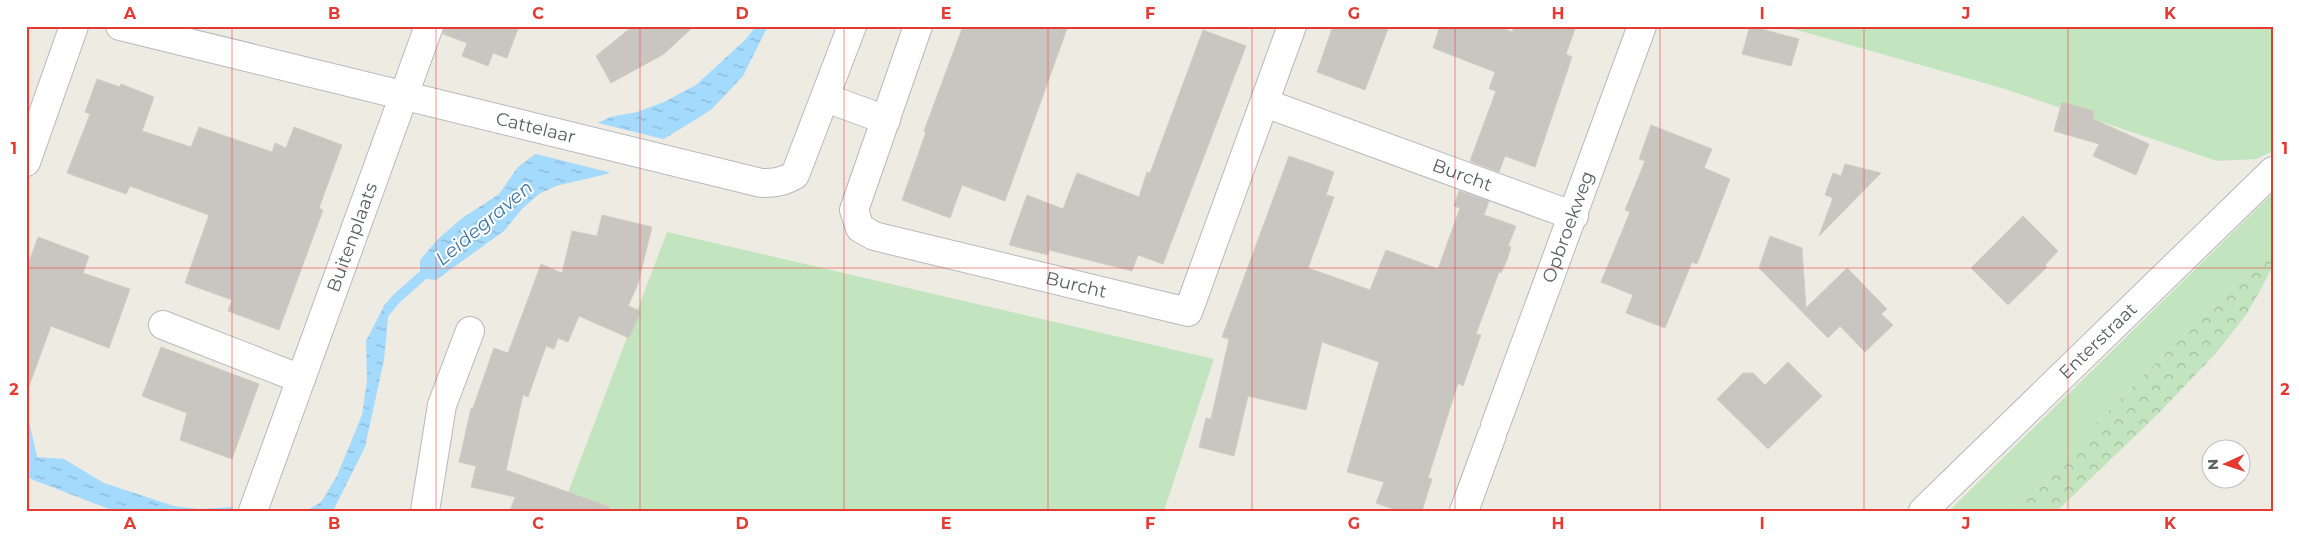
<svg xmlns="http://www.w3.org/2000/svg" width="2299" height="537" font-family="Montserrat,sans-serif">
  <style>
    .grass { fill: #c2e5c0 }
    .forest { fill: url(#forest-crowns) }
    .water { fill: url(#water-ripples) }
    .pier { fill: #eeebe3 }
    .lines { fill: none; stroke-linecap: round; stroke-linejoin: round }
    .stream { stroke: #a4dafd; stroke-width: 10 }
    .building { fill: #c9c6c1; stroke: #d2cdc2 }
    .street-casing { stroke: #b6b9bd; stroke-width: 30 }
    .secondary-casing { stroke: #b5b8bd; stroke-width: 30 }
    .street { stroke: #fff; stroke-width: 28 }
    .secondary { stroke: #fff; stroke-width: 28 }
    .grid { fill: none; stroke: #e53932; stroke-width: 1; stroke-opacity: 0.55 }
    .labels { text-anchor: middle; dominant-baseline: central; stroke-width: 4; stroke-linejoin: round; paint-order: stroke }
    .street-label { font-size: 18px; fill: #5b5f64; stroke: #fff }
    .water-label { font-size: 19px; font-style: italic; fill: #3f75a6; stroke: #fff }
    .neatline { fill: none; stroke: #e53932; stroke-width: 2 }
    .grid-label { font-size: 16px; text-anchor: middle; font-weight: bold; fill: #e53932 }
  </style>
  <defs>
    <pattern id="forest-crowns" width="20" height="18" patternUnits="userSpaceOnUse" patternTransform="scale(1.25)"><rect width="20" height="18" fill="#c2e5c0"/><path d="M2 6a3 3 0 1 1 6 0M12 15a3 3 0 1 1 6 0" fill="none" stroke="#a1bda0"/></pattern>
    <pattern id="water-ripples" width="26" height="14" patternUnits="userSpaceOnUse" patternTransform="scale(1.25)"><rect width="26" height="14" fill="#a4dafd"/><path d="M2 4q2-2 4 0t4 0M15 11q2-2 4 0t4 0" fill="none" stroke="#89b4d0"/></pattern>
  </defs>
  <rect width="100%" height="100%" fill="#eeebe3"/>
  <g class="grass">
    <path d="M1783 26H2273V151L2256 159 2217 161 2005 89Z"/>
    <path d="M2273 193V246L2008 511H1949Z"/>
    <path d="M667 232 1214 359 1164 511H561Z"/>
  </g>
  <path class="forest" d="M2273 246V265L2261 289 2246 315 2217 352 2159 413 2057 511H2008Z"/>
  <g class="water">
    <path d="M756 26H768L743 76 711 110 607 174 556 186 539 194 522 209 504 231 436 280 420 278V260L437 240 461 219 499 194 518 167 538 152 610 117 637 112 664 102 696 85 745 40Z"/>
    <path d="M394 298 398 301 388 317 384 360 365 447 333 511H306L321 502 337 476 362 415 367 380 366 341 385 304Z"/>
    <path d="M26 422 30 425 37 457 64 459 104 483 174 506 200 509 233 507 232 511H114L31 479 26 474Z"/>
  </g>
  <path class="pier" d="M594 122 667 140 612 173 532 153Z"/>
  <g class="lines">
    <path class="stream" d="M388 309 396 299 430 269"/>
  </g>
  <g class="building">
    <path d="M444 26H519L507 58 493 53 488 66 462 56 467 43 443 34Z"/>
    <path d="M633 26H694L664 54 611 83 596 56Z"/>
    <path d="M963 26H1068L1005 201 962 185 950 218 902 200 926 132 924 131Z"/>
    <path d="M1333 26H1389L1365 90 1317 72Z"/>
    <path d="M1440 26H1497L1512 32 1515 26H1576L1566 54 1572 57 1535 167 1505 156 1499 172 1470 161 1496 91 1489 89 1495 72 1433 48Z"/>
    <path d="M1750 26 1799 39 1791 66 1742 54Z"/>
    <path d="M1203 30 1246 46 1163 264 1138 255 1132 271 1049 250 1048 255 1009 245 1027 195 1063 209 1077 173 1139 197 1147 172 1150 173Z"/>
    <path d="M97 79 120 87 121 84 154 97 142 131 191 147 199 127 272 152 275 143 286 148 294 127 342 145 319 208 323 210 279 330 228 311 232 300 185 283 209 215 130 186 126 194 67 173 90 114 85 112Z"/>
    <path d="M2062 102 2094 111 2093 119 2149 144 2136 175 2093 156 2099 144 2054 131Z"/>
    <path d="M1651 125 1712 149 1704 168 1730 179 1697 264 1692 262 1665 328 1626 313 1633 295 1601 282 1630 212 1625 210 1645 161 1639 159Z"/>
    <path d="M1289 156 1334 172 1326 195 1334 197 1308 268 1370 290 1386 250 1438 269 1460 208 1454 206 1459 191 1489 201 1484 215 1516 226 1508 246 1511 247 1507 260 1501 273 1499 272 1476 334 1481 335 1463 386 1458 383 1428 478 1432 479 1422 511H1399L1376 503 1384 482 1347 472 1379 362 1322 342 1306 410 1248 396 1234 456 1199 447 1206 418 1211 419 1229 339 1222 337Z"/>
    <path d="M1845 164 1881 173 1819 236 1833 198 1825 195 1833 173 1841 176Z"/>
    <path d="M602 215 652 227 638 284 628 306 641 311 629 338 579 316 568 342 558 338 554 349 546 346 528 397 523 395 506 470 610 507 609 511H510L515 497 471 487 476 466 459 462 471 408H473L494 348 508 353 541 264 562 273 572 231 597 236Z"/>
    <path d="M2023 216 2058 251 2045 265 2047 267 2008 305 1971 268Z"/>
    <path d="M1770 236 1802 248 1806 308 1847 268 1887 309 1881 314 1893 325 1865 352 1840 326 1828 338 1759 268Z"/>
    <path d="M38 237 89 256 83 273 130 289 109 348 51 326 29 386 26 385V270Z"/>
    <path d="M161 347 259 384 232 459 180 440 187 413 142 396Z"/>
    <path d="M1788 362 1822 396 1768 449 1717 399 1743 373H1753L1765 385Z"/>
  </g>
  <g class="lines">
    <g class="street-casing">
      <g id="street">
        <path id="s1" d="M120 26 761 183C774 183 783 182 795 175L852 26"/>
        <path id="s2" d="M918 26 854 210 860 228 874 236 1188 312 1292 26"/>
        <path d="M826 98 886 120"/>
        <path id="s3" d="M1265 103 1574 216"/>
        <path d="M26 162 74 26"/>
        <path d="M163 325 301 379"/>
        <path id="s4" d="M1495 426 1642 26"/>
        <path id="s5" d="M253 511 429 26"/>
        <path d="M425 511 442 405 470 331"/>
        <path d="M1464 511 1492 435"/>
      </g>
    </g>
    <g class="secondary-casing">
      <g id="secondary">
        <path id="s6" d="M1923 511 2273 171"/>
      </g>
    </g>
    <use href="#street" class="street"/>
    <use href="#secondary" class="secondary"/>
  </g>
  <path class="grid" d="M232 26V511M436 26V511M640 26V511M844 26V511M1048 26V511M1252 26V511M1455 26V511M1660 26V511M1864 26V511M2068 26V511M26 268H2273"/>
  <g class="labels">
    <g class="street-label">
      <text stroke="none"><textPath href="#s1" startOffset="428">Cattelaar</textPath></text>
      <text stroke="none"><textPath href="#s3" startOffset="210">Burcht</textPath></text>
      <text stroke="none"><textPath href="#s4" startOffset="212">Opbroekweg</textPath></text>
      <text stroke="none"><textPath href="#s5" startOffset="291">Buitenplaats</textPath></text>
      <text stroke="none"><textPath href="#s2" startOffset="438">Burcht</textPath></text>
      <text stroke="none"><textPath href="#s6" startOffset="244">Enterstraat</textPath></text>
    </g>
    <g class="water-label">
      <text transform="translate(484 223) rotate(-40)">Leidegraven</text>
    </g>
  </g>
  <rect width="2299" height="537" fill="none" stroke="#ffffff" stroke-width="55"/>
  <g transform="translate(2226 464) rotate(267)"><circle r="24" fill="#ffffff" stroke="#bdbfc1"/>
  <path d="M0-4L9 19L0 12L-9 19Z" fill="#e53932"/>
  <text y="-8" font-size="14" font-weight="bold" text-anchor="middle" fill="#5b5f64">N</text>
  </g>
  <rect x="28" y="28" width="2244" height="482" class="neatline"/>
  <g class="grid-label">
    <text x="130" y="19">A</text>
    <text x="334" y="19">B</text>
    <text x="538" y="19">C</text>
    <text x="742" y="19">D</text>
    <text x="946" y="19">E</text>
    <text x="1150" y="19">F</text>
    <text x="1354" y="19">G</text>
    <text x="1558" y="19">H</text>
    <text x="1762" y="19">I</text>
    <text x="1966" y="19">J</text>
    <text x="2170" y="19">K</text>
    <text x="14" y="154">1</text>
    <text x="2285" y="154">1</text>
    <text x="14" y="395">2</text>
    <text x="2285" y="395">2</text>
    <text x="130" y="529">A</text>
    <text x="334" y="529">B</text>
    <text x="538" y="529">C</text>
    <text x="742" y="529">D</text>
    <text x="946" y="529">E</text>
    <text x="1150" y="529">F</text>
    <text x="1354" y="529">G</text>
    <text x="1558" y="529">H</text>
    <text x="1762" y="529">I</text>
    <text x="1966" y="529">J</text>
    <text x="2170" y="529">K</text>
  </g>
</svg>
